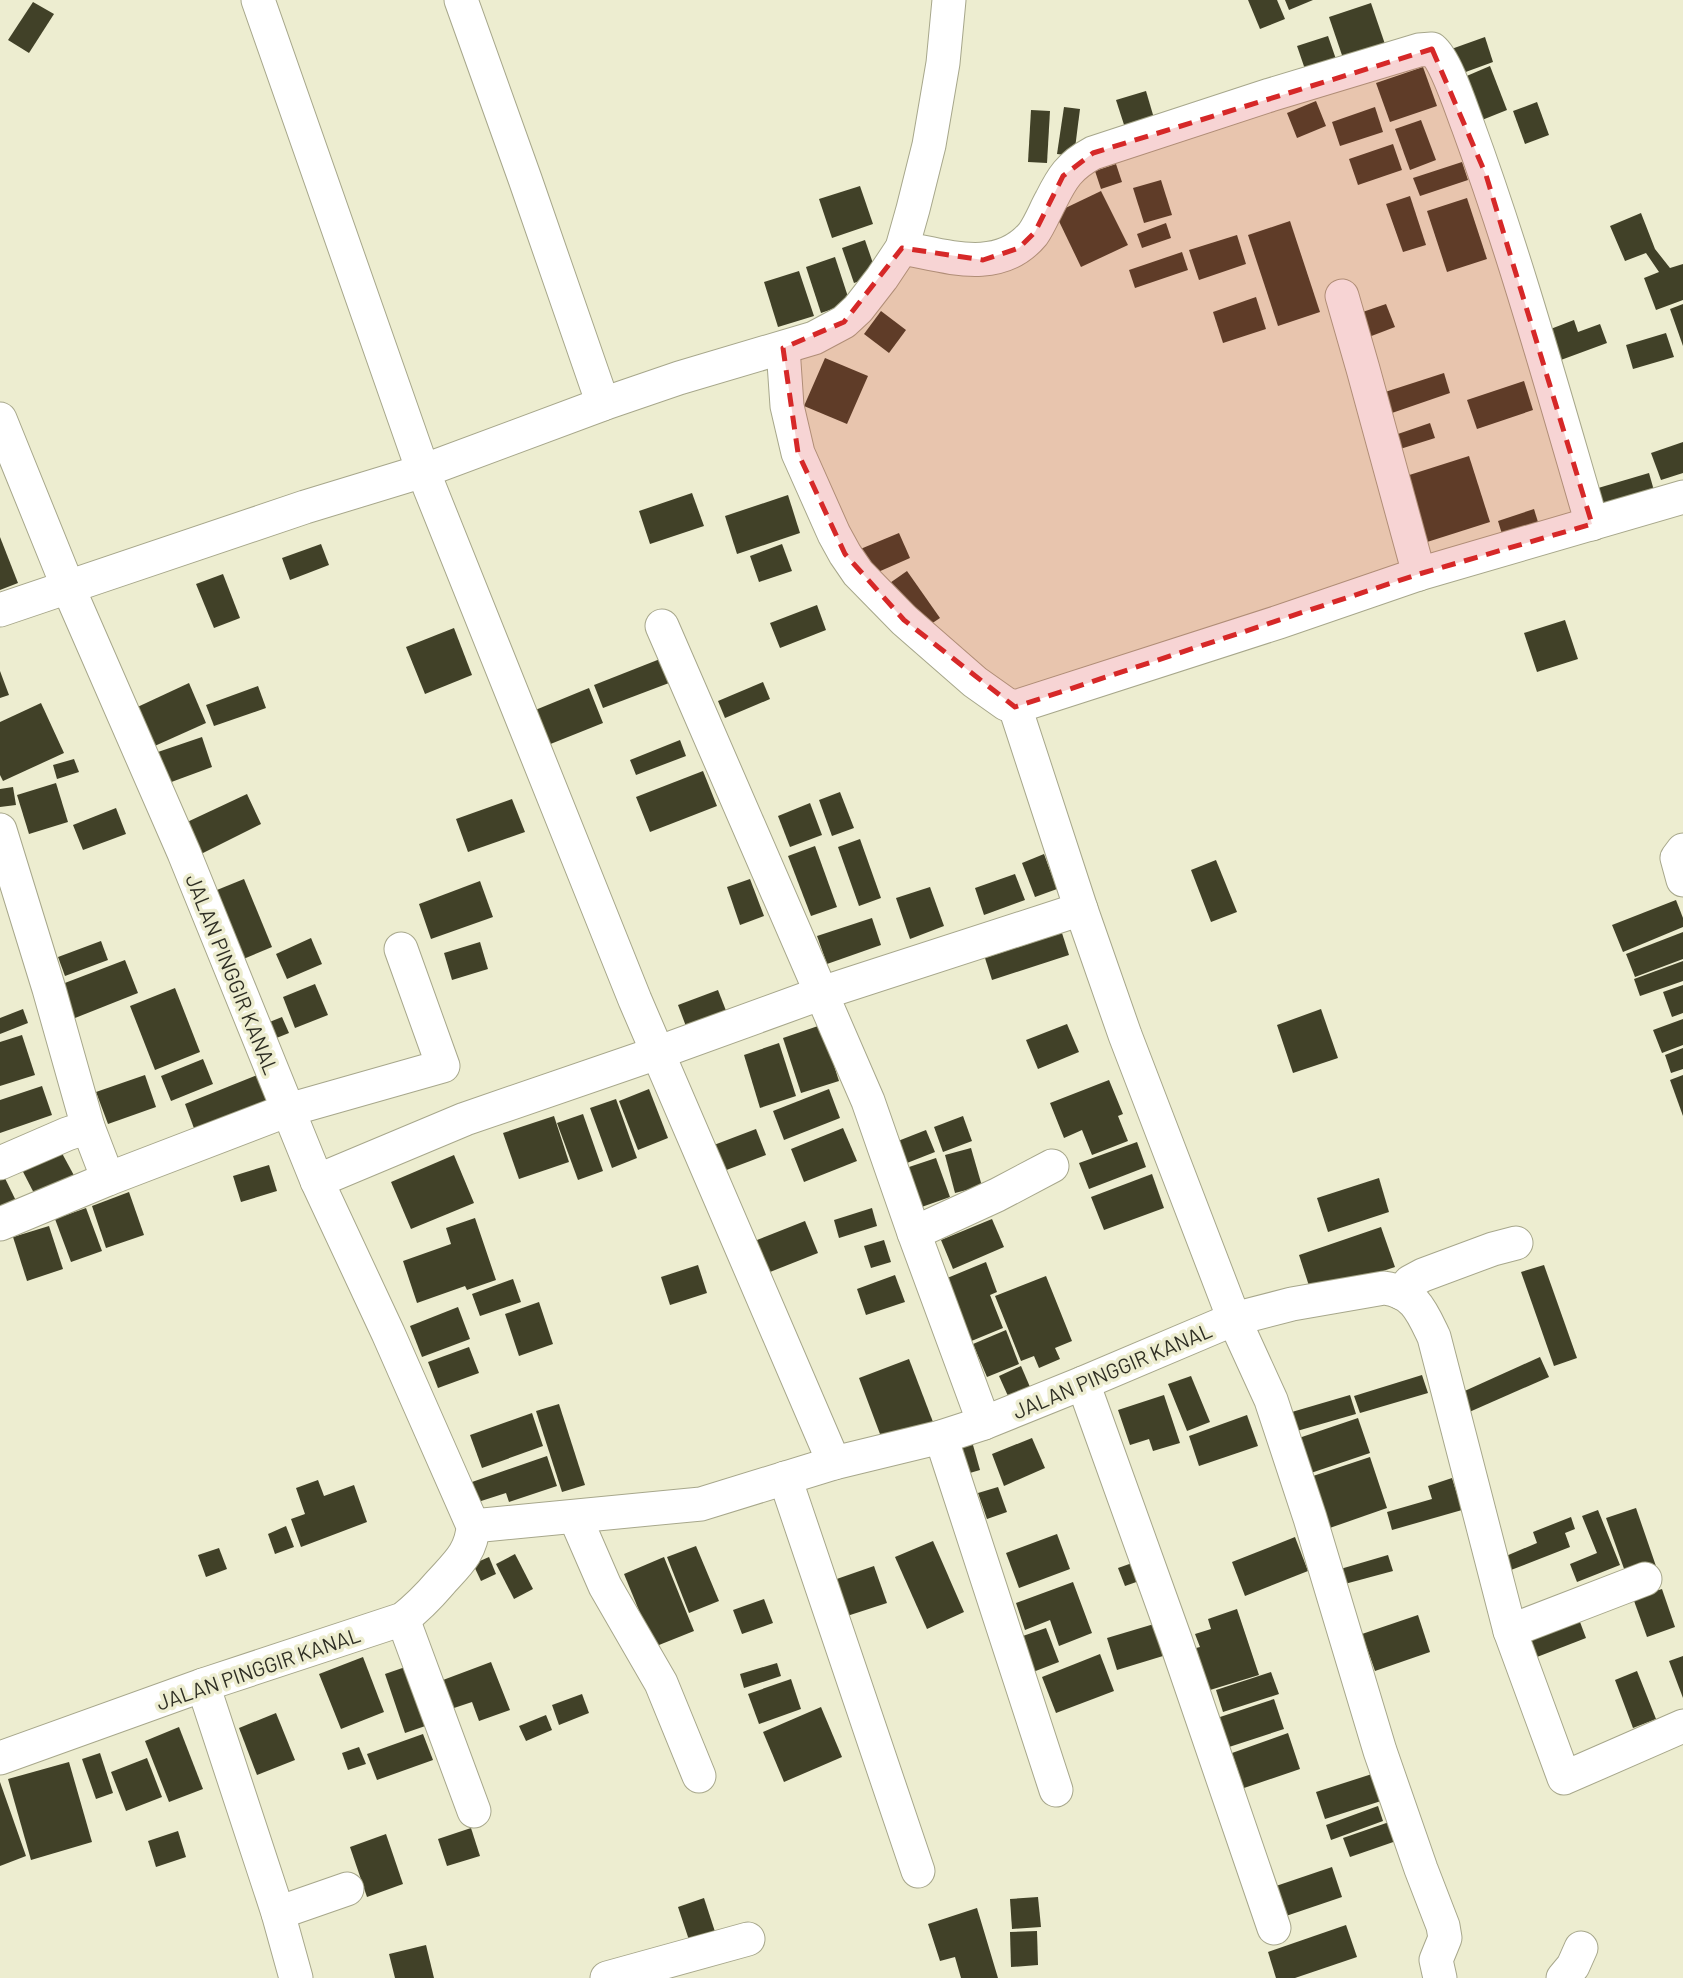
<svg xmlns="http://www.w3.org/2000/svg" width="1683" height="1978" font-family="Barlow,sans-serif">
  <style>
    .building { fill: #414128 }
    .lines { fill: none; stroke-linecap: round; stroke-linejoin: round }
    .minor-casing { stroke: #a7a78b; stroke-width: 35 }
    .minor { stroke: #fff; stroke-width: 33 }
    .marked { fill: #d62828; fill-opacity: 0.2; stroke: #d62828; stroke-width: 5; stroke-dasharray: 14 9; stroke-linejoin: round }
    .labels { text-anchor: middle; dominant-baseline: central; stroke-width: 7; stroke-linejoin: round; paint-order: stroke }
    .street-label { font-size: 21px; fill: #2f2f24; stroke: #ededd0 }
  </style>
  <rect width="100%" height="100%" fill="#ededd0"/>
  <g class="building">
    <path d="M1248 0H1277L1285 19 1260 29Z"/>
    <path d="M1285 0H1313L1289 10Z"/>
    <path d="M33 2 54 14 29 53 8 40Z"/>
    <path d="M1371 3 1388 53 1346 67 1329 17Z"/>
    <path d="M1328 36 1338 65 1307 75 1297 46Z"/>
    <path d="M1485 37 1493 62 1452 77 1443 52Z"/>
    <path d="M1490 66 1507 110 1472 124 1455 81Z"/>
    <path d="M1423 67 1437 106 1390 122 1376 83Z"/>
    <path d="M1146 91 1156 125 1127 134 1116 100Z"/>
    <path d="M1316 101 1326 126 1297 138 1287 113Z"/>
    <path d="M1537 102 1549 135 1525 144 1513 111Z"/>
    <path d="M1064 107 1080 109 1074 156 1057 154Z"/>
    <path d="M1375 107 1383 132 1340 146 1332 122Z"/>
    <path d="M1031 110 1050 111 1047 163 1028 162Z"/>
    <path d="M1421 120 1436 160 1410 170 1395 129Z"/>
    <path d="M1393 144 1402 170 1358 185 1349 159Z"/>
    <path d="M1462 162 1468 180 1420 196 1413 178Z"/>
    <path d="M1116 164 1122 182 1101 189 1095 171Z"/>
    <path d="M1161 180 1172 215 1144 223 1133 188Z"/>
    <path d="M860 186 873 224 832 238 819 199Z"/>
    <path d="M1101 191 1128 245 1081 267 1055 213Z"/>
    <path d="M1410 196 1426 245 1403 252 1386 204Z"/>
    <path d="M1467 198 1487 259 1447 272 1427 211Z"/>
    <path d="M1641 213 1655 249 1670 268 1683 264V300L1656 310 1644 278 1659 272 1646 253 1625 261 1610 226Z"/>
    <path d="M1290 221 1320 312 1278 326 1248 235Z"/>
    <path d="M1166 223 1171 238 1142 248 1137 234Z"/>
    <path d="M1237 235 1246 264 1199 280 1189 250Z"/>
    <path d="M865 240 877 275 854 283 842 248Z"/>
    <path d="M1182 252 1188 270 1135 288 1129 270Z"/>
    <path d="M835 257 850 303 821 313 806 267Z"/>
    <path d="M799 271 814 316 778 327 764 282Z"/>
    <path d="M1256 297 1266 329 1223 343 1213 312Z"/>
    <path d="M1386 304 1395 327 1361 340 1351 316Z"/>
    <path d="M1683 304V346L1670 309Z"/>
    <path d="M881 311 906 330 889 353 864 334Z"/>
    <path d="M1574 320 1578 332 1600 324 1607 343 1550 364 1548 330Z"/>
    <path d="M1666 333 1674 357 1633 369 1626 345Z"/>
    <path d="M825 358 868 376 847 424 804 406Z"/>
    <path d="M1444 373 1450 393 1389 414 1382 393Z"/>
    <path d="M1524 381 1533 410 1477 429 1467 400Z"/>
    <path d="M1430 423 1435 438 1397 450 1392 436Z"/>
    <path d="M1683 442V473L1661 480 1651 453Z"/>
    <path d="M1469 456 1490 522 1424 543 1403 477Z"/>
    <path d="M1649 473 1657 501 1595 519 1588 491Z"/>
    <path d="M692 493 704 526 650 544 639 511Z"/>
    <path d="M788 495 800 533 737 554 725 516Z"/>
    <path d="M1534 509 1541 532 1505 544 1498 521Z"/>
    <path d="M899 533 910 558 869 576 858 550Z"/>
    <path d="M0 537 18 583 0 590Z"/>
    <path d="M321 544 329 565 290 580 282 558Z"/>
    <path d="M782 544 792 571 759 582 750 556Z"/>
    <path d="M907 571 940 618 919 632 887 585Z"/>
    <path d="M223 574 240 618 214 628 196 584Z"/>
    <path d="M817 605 826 630 780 648 770 623Z"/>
    <path d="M1565 620 1578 659 1537 672 1524 633Z"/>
    <path d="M454 628 472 675 425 694 406 647Z"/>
    <path d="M660 659 669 683 603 708 594 685Z"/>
    <path d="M0 671 9 695 0 698Z"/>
    <path d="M763 682 770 699 725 718 718 701Z"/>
    <path d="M189 683 206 723 148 749 131 710Z"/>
    <path d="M258 686 266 708 214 726 206 705Z"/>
    <path d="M589 688 603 723 543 747 528 713Z"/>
    <path d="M41 703 64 753 3 781 0 775V722Z"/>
    <path d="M202 737 212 767 166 784 155 753Z"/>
    <path d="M680 740 686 756 636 775 630 760Z"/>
    <path d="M74 759 79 772 57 779 53 765Z"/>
    <path d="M703 771 717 806 650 832 636 797Z"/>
    <path d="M56 783 68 822 29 834 17 795Z"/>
    <path d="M13 787 16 805 0 807V789Z"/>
    <path d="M840 792 854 828 832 836 819 800Z"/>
    <path d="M247 794 261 824 201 854 185 823Z"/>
    <path d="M512 799 525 832 468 852 456 819Z"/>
    <path d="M810 803 822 835 790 847 778 816Z"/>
    <path d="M116 808 126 834 83 850 73 825Z"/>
    <path d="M860 839 881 898 859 906 838 847Z"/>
    <path d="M815 846 837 907 811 916 788 856Z"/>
    <path d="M1044 854 1057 889 1035 897 1022 863Z"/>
    <path d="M1216 860 1237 912 1211 922 1191 870Z"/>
    <path d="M1015 874 1025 900 984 915 975 888Z"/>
    <path d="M244 879 272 947 241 960 212 892Z"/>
    <path d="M750 879 764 916 740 925 727 887Z"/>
    <path d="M480 881 493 917 431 939 419 904Z"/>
    <path d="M930 887 944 926 910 939 896 898Z"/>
    <path d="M1676 900 1683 918V927L1623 952 1612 925Z"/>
    <path d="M872 918 881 945 827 964 817 936Z"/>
    <path d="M1683 932V959L1635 977 1626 954Z"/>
    <path d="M1062 933 1069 955 992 980 985 958Z"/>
    <path d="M311 938 322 964 287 979 276 954Z"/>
    <path d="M101 941 108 960 65 976 58 957Z"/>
    <path d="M480 942 488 969 452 980 444 953Z"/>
    <path d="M125 960 138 993 70 1020 57 986Z"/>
    <path d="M1683 961V981L1640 996 1634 979Z"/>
    <path d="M315 984 328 1015 295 1028 283 997Z"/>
    <path d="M1683 985V1013L1672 1017 1663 992Z"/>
    <path d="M175 988 200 1052 155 1070 130 1006Z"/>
    <path d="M718 990 730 1021 690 1037 678 1005Z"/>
    <path d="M23 1009 28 1023 0 1034V1018Z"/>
    <path d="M1321 1009 1338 1058 1293 1073 1277 1025Z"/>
    <path d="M282 1017 289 1033 264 1043 257 1027Z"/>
    <path d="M1683 1019V1045L1662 1053 1653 1030Z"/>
    <path d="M1067 1024 1079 1052 1038 1069 1026 1040Z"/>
    <path d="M821 1025 839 1081 801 1093 783 1038Z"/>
    <path d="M22 1035 35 1075 0 1086V1042Z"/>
    <path d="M779 1043 796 1096 760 1108 744 1055Z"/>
    <path d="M1683 1048V1069L1671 1073 1665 1055Z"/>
    <path d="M203 1059 213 1084 171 1101 161 1076Z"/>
    <path d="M145 1075 156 1107 108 1124 96 1092Z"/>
    <path d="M257 1075 268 1101 195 1131 185 1104Z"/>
    <path d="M1683 1075V1116L1670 1080Z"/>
    <path d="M1109 1080 1123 1114 1118 1116 1128 1141 1092 1155 1082 1130 1064 1138 1050 1103Z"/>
    <path d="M42 1086 52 1115 0 1133V1100Z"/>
    <path d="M649 1089 668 1138 638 1150 619 1101Z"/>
    <path d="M829 1089 840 1118 784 1140 773 1111Z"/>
    <path d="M616 1099 637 1158 612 1168 590 1108Z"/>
    <path d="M583 1114 603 1171 578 1180 557 1123Z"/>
    <path d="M554 1116 569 1162 519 1179 503 1133Z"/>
    <path d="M963 1116 972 1141 943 1152 934 1127Z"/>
    <path d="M843 1128 857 1161 804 1182 791 1149Z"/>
    <path d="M756 1129 766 1155 716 1174 706 1148Z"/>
    <path d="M926 1130 935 1152 907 1163 898 1141Z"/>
    <path d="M1137 1142 1146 1167 1089 1189 1079 1163Z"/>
    <path d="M57 1144 77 1181 38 1201 19 1164Z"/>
    <path d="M971 1148 982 1186 955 1193 945 1155Z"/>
    <path d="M454 1155 474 1203 411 1229 391 1182Z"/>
    <path d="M936 1158 950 1197 916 1209 903 1169Z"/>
    <path d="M269 1165 277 1191 241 1202 233 1176Z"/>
    <path d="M0 1168 19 1207 0 1216Z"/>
    <path d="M1152 1174 1164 1208 1104 1230 1091 1197Z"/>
    <path d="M1379 1178 1389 1212 1328 1232 1317 1198Z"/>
    <path d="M129 1192 144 1235 106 1248 92 1206Z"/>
    <path d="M86 1208 102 1251 71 1262 55 1219Z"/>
    <path d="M872 1208 877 1226 839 1238 834 1220Z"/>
    <path d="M475 1218 496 1280 467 1290 465 1286 417 1303 403 1261 451 1244 446 1228Z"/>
    <path d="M992 1219 1004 1247 953 1269 941 1240Z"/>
    <path d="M805 1221 818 1253 765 1274 752 1242Z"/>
    <path d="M49 1226 63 1269 27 1281 13 1237Z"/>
    <path d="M1381 1227 1395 1267 1312 1295 1299 1255Z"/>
    <path d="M884 1240 891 1262 871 1268 864 1246Z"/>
    <path d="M986 1262 997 1292 990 1295 1003 1328 969 1342 940 1281Z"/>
    <path d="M698 1265 707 1293 670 1305 661 1277Z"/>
    <path d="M1544 1265 1577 1358 1554 1366 1521 1272Z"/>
    <path d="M895 1275 905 1302 866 1315 857 1289Z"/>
    <path d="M1046 1276 1072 1341 1055 1348 1060 1359 1039 1368 1034 1356 1021 1361 995 1296Z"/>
    <path d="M513 1279 521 1302 480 1316 472 1294Z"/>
    <path d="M539 1302 553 1344 519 1356 505 1314Z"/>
    <path d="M458 1307 470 1339 422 1357 410 1326Z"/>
    <path d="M1006 1330 1019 1364 987 1377 973 1344Z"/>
    <path d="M469 1347 479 1373 438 1388 428 1362Z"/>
    <path d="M1540 1357 1549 1377 1467 1413 1458 1394Z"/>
    <path d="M909 1359 933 1422 883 1442 859 1378Z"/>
    <path d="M1021 1366 1030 1387 1008 1396 999 1376Z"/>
    <path d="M1422 1375 1428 1393 1360 1413 1354 1396Z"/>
    <path d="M1191 1376 1210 1422 1187 1431 1168 1384Z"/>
    <path d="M1164 1395 1180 1443 1153 1451 1149 1439 1130 1445 1118 1410Z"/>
    <path d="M1350 1395 1356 1414 1290 1433 1285 1414Z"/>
    <path d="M559 1404 585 1485 562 1492 536 1411Z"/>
    <path d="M532 1413 543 1446 482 1468 470 1435Z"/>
    <path d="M1247 1415 1258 1446 1199 1466 1189 1436Z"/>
    <path d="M1358 1418 1370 1453 1305 1475 1293 1440Z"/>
    <path d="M971 1438 980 1470 963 1475 954 1443Z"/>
    <path d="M1032 1438 1045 1468 1004 1486 992 1454Z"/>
    <path d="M547 1456 557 1486 509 1502 506 1493 478 1502 472 1482Z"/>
    <path d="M1370 1457 1387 1508 1324 1530 1307 1478Z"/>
    <path d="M1452 1478 1462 1510 1392 1530 1387 1512 1432 1499 1428 1486Z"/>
    <path d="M318 1480 324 1496 354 1485 367 1522 301 1547 291 1519 305 1514 296 1488Z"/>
    <path d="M998 1487 1007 1512 987 1519 978 1493Z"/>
    <path d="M1636 1508 1657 1569 1628 1580 1606 1518Z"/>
    <path d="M1598 1510 1620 1565 1577 1582 1570 1564 1597 1553 1582 1516Z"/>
    <path d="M1571 1517 1575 1529 1565 1533 1570 1547 1511 1570 1506 1556 1537 1543 1533 1532Z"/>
    <path d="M286 1526 294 1547 275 1554 268 1534Z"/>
    <path d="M1057 1534 1070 1569 1019 1588 1006 1553Z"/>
    <path d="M1295 1537 1308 1571 1245 1596 1232 1562Z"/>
    <path d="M933 1541 964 1612 927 1629 895 1557Z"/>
    <path d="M696 1546 719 1601 689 1613 667 1557Z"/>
    <path d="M219 1548 227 1569 206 1577 198 1555Z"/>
    <path d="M515 1554 533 1589 514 1599 496 1564Z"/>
    <path d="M1388 1555 1393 1571 1341 1585 1337 1570Z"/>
    <path d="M489 1557 496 1574 481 1581 473 1564Z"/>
    <path d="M664 1557 694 1631 654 1647 624 1574Z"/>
    <path d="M1135 1562 1142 1580 1125 1586 1118 1568Z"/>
    <path d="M874 1566 887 1603 844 1617 831 1581Z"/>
    <path d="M1073 1582 1092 1633 1059 1646 1050 1620 1025 1630 1016 1603Z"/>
    <path d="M1662 1589 1675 1627 1647 1637 1633 1598Z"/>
    <path d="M764 1599 773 1623 742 1634 733 1610Z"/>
    <path d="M1237 1609 1259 1675 1210 1690 1196 1648 1200 1647 1195 1634 1211 1629 1208 1619Z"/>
    <path d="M1577 1614 1586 1638 1537 1657 1528 1634Z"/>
    <path d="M1418 1615 1430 1652 1375 1671 1362 1634Z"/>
    <path d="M1154 1624 1163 1656 1117 1670 1107 1638Z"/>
    <path d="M1046 1628 1059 1662 1033 1672 1020 1637Z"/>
    <path d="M1100 1654 1114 1691 1056 1713 1042 1677Z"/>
    <path d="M1683 1656V1698L1669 1661Z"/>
    <path d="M363 1657 384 1712 341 1729 319 1674Z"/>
    <path d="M491 1662 510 1710 479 1721 472 1702 454 1708 443 1680Z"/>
    <path d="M777 1663 781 1676 744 1688 740 1674Z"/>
    <path d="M414 1664 434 1723 405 1733 385 1674Z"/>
    <path d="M1637 1671 1656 1719 1633 1728 1615 1680Z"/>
    <path d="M1271 1672 1279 1694 1223 1712 1216 1690Z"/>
    <path d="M791 1679 801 1709 759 1724 748 1694Z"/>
    <path d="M582 1694 589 1713 559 1725 552 1705Z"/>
    <path d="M1274 1699 1284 1729 1226 1748 1217 1718Z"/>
    <path d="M821 1707 842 1757 784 1782 763 1732Z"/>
    <path d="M276 1713 295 1760 257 1775 239 1728Z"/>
    <path d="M546 1715 552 1730 526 1741 519 1726Z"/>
    <path d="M179 1727 203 1789 169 1802 145 1741Z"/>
    <path d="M1288 1733 1300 1769 1244 1788 1232 1753Z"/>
    <path d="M423 1734 433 1760 377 1780 367 1754Z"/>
    <path d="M359 1747 366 1764 348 1770 342 1753Z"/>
    <path d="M100 1753 113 1793 96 1799 82 1759Z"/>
    <path d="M147 1758 162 1797 126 1811 111 1772Z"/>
    <path d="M69 1762 92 1842 31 1860 8 1779Z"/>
    <path d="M1372 1774 1381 1801 1325 1819 1316 1792Z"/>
    <path d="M0 1782 26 1856 0 1866Z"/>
    <path d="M1378 1806 1383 1821 1331 1840 1326 1825Z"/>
    <path d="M1395 1820 1402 1839 1350 1857 1343 1838Z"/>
    <path d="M471 1828 480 1856 447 1866 438 1839Z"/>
    <path d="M178 1831 186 1857 156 1867 148 1841Z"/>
    <path d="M386 1834 403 1884 367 1897 350 1847Z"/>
    <path d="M1332 1867 1342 1897 1286 1916 1276 1886Z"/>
    <path d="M1038 1897 1041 1927 1012 1929 1010 1899Z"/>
    <path d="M704 1898 719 1944 693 1952 678 1907Z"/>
    <path d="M977 1908 998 1978H961L955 1957 940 1961 928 1924Z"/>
    <path d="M1346 1925 1357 1957 1295 1978H1276L1268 1952Z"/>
    <path d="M1037 1931 1038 1965 1011 1967 1010 1932Z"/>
    <path d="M426 1945 434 1978H395L389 1954Z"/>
  </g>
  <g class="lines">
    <g class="minor-casing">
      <g id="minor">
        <path d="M258 0 423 471 635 1000 834 1463"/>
        <path d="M461 0 525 179 603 404"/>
        <path d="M902 248C947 256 999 275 1033 234 1040 224 1045 211 1051 200 1062 178 1069 166 1093 153L1270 95 1419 50 1432 49C1446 60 1461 108 1468 126 1516 257 1553 391 1592 524"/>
        <path d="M1342 296 1363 369 1419 574"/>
        <path d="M783 348 787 406 798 453 834 534 845 554 858 573 904 620 975 682 1006 704 1015 707 1279 622 1419 574 1683 497"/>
        <path d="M0 419 68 587 184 853 317 1181 388 1333 473 1526C472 1552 456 1565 440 1583 428 1597 417 1608 403 1619L203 1685 0 1758"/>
        <path d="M0 610 305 507 423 471 603 404 679 378 814 338 844 322 858 309 882 278 902 248 913 209 929 145 943 63 949 0"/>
        <path d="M662 626 868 1101 914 1233 984 1423"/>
        <path d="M1015 707 1081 909 1125 1035 1234 1319 1271 1400 1310 1518 1380 1751 1421 1869 1443 1926 1445 1938 1436 1960 1440 1978"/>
        <path d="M0 830 49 989 88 1127 108 1179"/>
        <path d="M1683 850 1677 858 1683 880"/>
        <path d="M0 1163 67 1134 88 1127"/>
        <path d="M317 1181 465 1119 657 1053 822 993 1081 909"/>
        <path d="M0 1224 108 1179 288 1110 443 1066 401 949"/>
        <path d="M914 1233 997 1195 1052 1166"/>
        <path d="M1401 1293 1410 1282 1423 1275 1493 1249 1516 1243"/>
        <path d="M1083 1383 1175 1639 1274 1928"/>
        <path d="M941 1437 1056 1790"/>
        <path d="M785 1478 918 1871"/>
        <path d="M575 1517 605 1586 661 1683 699 1776"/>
        <path d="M473 1526 701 1504 834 1463 941 1437 984 1423 1083 1383 1234 1319 1292 1304 1384 1288C1415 1292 1422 1312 1434 1337L1510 1631 1564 1778 1683 1726"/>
        <path d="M403 1619 474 1811"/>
        <path d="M1510 1631 1645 1579"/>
        <path d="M203 1685 278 1913 296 1978"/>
        <path d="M278 1913 347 1889"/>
        <path d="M607 1978 748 1939"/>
        <path d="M1563 1978 1573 1966 1581 1948"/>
      </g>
    </g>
    <use href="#minor" class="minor"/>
  </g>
  <path class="marked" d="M1432 49 1486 175 1592 524 1419 574 1015 707 904 620 845 554 798 453 783 348 844 322 902 248 983 260 1019 248 1035 232 1063 176 1093 153Z"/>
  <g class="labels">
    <g class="street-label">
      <text transform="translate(233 974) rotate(68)">JALAN PINGGIR KANAL</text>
      <text transform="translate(1112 1370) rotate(-23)">JALAN PINGGIR KANAL</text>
      <text transform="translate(258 1668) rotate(-19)">JALAN PINGGIR KANAL</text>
    </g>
  </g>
</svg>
